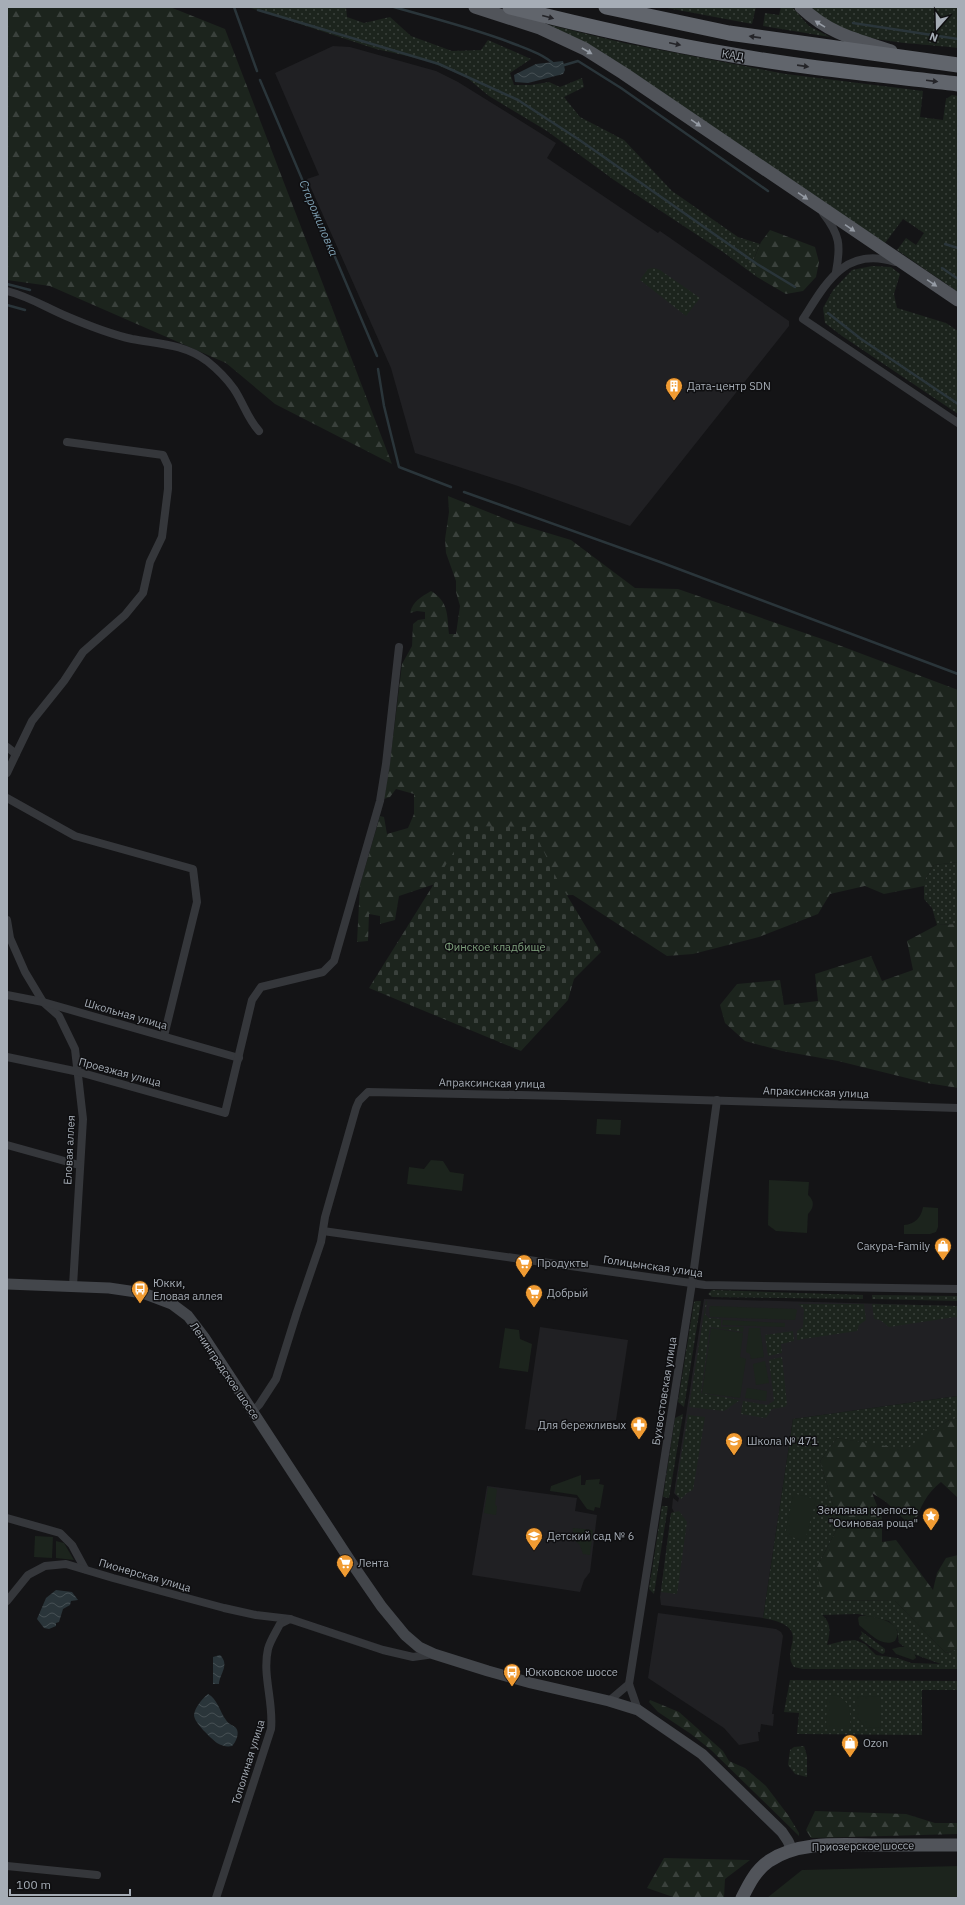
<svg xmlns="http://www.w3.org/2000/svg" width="965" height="1905" font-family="'IBM Plex Sans',sans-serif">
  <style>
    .built { fill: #202023 }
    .grass { fill: url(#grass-dots); fill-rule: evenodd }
    .forest { fill: url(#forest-firs) }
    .cemetery { fill: url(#cemetery-stones) }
    .park { fill: #1c241d }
    .water { fill: url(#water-waves) }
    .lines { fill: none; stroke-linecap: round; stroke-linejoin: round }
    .stream { stroke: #2a353a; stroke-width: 2.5 }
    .minor { stroke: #35373b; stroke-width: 8 }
    .secondary { stroke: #43464b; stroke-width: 11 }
    .primary { stroke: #51545a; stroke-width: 13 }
    .motorway { stroke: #61656c; stroke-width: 15 }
    .oneway { fill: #242428 }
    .oneway2 { fill: #959ba4 }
    .labels { text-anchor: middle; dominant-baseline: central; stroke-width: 3; stroke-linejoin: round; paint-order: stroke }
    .street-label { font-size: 11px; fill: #a6adb6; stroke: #0f0f11 }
    .poi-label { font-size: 11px; fill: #a6adb6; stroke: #0f0f11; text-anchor: start }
    .park-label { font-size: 11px; fill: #7fa17d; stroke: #0f0f11 }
    .water-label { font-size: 12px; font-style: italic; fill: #7d9eb1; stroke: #0f0f11 }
  </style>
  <defs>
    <pattern id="grass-dots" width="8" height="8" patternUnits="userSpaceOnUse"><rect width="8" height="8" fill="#1c241d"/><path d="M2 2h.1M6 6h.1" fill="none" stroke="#3a413c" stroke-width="1.8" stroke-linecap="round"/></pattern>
    <pattern id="forest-firs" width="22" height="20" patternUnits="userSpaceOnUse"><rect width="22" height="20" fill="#1c241d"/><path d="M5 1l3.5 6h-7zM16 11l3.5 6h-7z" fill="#3a413c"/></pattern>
    <pattern id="cemetery-stones" width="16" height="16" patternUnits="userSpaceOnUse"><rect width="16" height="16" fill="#1c241d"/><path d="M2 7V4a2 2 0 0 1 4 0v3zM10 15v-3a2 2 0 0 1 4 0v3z" fill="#3a413c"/></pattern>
    <pattern id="water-waves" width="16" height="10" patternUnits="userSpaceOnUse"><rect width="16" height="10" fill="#2a353a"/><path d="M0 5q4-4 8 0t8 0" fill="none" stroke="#465054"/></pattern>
  </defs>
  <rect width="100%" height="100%" fill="#141416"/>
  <g class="built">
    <path d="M333 46 350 47 436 71 458 82 556 143 547 158 658 233 660 231 789 321V326L630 526 518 486 415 453 391 368 307 179 319 175 275 73Z"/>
    <path d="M704 1299 958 1306V1396L793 1419 763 1618 661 1605 660 1597 671 1513 674 1512 672 1508 673 1498 678 1502 679 1498 674 1493Z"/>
    <path d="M540 1327 628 1340 616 1420 539 1431 525 1429Z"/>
    <path d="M487 1486 577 1498 575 1511 597 1515 590 1572 584 1580 580 1592 472 1575Z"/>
    <path d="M658 1613 776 1629 781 1632 783 1636 772 1714H774L773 1726 761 1724 760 1732H758L759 1741 739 1745 724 1728 648 1678Z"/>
  </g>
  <g class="grass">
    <path d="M252 7H346L347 17 364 23 390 17 411 36 452 51 481 50 488 40 531 59 510 73 514 85H531L549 82 560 87 582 78 584 87 564 97 580 117 624 140 672 191 738 237 760 244 751 266 757 277 723 252 614 180 547 131 489 96 466 77 425 60 376 49 251 8Z"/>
    <path d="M662 7H756L752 24Z"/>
    <path d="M781 7H792L809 26 830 37 763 26 765 13 779 15Z"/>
    <path d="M810 7H958V48C924 44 880 43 848 32 834 27 821 17 810 7Z"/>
    <path d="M550 25 624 43 786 74 923 91 920 117 943 120 946 99 952 95 958 96V292L897 250 906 238 916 245 924 233 903 219 885 243 616 61 550 29Z"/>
    <path d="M872 266 891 267 900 274 894 294 897 308 946 323 958 331V414L842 336 825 323 823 308 833 290 852 270Z"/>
    <path d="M654 268 660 270 700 298 686 316 640 280 648 269Z"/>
    <path d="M958 862V924L937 925 932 908 924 899V881L934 865Z"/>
    <path d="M712 1290 863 1295V1299L712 1297 708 1294Z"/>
    <path d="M872 1295 958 1296V1301L872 1299Z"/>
    <path d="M696 1301H701L684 1407 678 1402 694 1302Z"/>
    <path d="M706 1301H707L705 1314 709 1318 721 1319V1327H744L743 1332 710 1327 701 1393 740 1400 724 1411 689 1407Z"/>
    <path d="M798 1304H864L866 1320 859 1325 857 1331 797 1340V1331L803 1327 804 1309Z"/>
    <path d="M872 1304 958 1306V1318L955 1317 889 1327 880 1320 874 1319Z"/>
    <path d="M793 1331 794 1341 781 1344 782 1353 768 1356 765 1335Z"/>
    <path d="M782 1357 787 1404 785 1407 772 1409 766 1418 741 1414 743 1401 767 1405 774 1401 769 1360Z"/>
    <path d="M958 1396V1418L949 1420 905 1450 837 1438 820 1461 839 1525 817 1567 827 1600 895 1601 946 1653 958 1649V1669H803L794 1667C779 1648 816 1628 763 1618L793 1419ZM858 1614 889 1621 897 1630 899 1643 916 1655 941 1664 911 1663 897 1658 876 1655 865 1644 855 1640 843 1641 827 1645C830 1634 832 1623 822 1615Z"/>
    <path d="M683 1414 669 1498 663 1497 675 1418Z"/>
    <path d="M688 1415 705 1417 693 1490 687 1493 681 1499 675 1493Z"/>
    <path d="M662 1506H668L654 1594 649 1589Z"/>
    <path d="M679 1511 687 1522 677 1594 661 1592 671 1513Z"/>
    <path d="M861 1631 885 1649V1652L883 1654C879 1653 863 1641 859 1638L862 1634Z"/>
    <path d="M790 1680 958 1681V1690H922V1735L797 1734 799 1713 784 1712Z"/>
    <path d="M804 1746 807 1756V1777L795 1774 788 1765 790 1750 794 1747Z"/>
  </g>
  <g class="forest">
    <path d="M7 7H170L225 29 392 464 275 404 226 363 50 286 7 280Z"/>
    <path d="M770 230 815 247 819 262 816 277 803 291 786 294 757 277 751 266 761 242Z"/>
    <path d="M448 496 518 524 571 540 635 588 678 589 825 640 958 690V862L934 865 924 881V886L884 894 865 886 830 894 818 914 759 937 693 954 667 956 573 895 533 896 447 880 399 896 395 920 380 924V916L369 914 368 941 357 942 360 885 380 816 384 817 387 834 408 828 414 814V794L396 789 390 797 384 799 390 762 402 664 412 646 413 624 418 620 425 619V612L417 611 410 613C413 601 421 597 431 591 449 602 447 615 449 634H456L460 606 456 592V581L446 553 445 539 449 512Z"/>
    <path d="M958 924V1088L927 1083 838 1061 782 1051 745 1041 725 1023 720 1005 737 984 780 980 784 1005 818 1001 815 974 871 956 882 981 913 970 907 941 937 925Z"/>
    <path d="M958 1418V1498L941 1482C927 1493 920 1507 915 1523L910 1525 886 1502 872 1493 882 1518V1542L896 1540 933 1590 937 1573 946 1558 958 1555V1649L946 1653 895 1601 827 1600 820 1590 817 1567 839 1525 820 1461 837 1438 905 1449 949 1420Z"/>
    <path d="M650 1700 679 1712 723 1751 729 1761 745 1768 766 1786 788 1815 799 1833V1836L711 1750 691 1734 658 1712 649 1702Z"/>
    <path d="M815 1811 906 1814 935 1823H958V1834L811 1838 806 1830Z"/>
    <path d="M664 1858 750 1860 725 1879 724 1898H676L647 1888Z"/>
  </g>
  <path class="cemetery" d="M470 826 532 827 556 877 601 952 574 979 568 1000 521 1051 369 988Z"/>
  <g class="park">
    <path d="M597 1119 621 1120 620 1135 596 1134Z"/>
    <path d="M431 1160 443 1161 450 1172 464 1174 462 1191 407 1184 409 1167 424 1169Z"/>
    <path d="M769 1180 809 1182 808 1195C815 1201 814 1208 808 1214L807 1233 776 1231 768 1225Z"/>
    <path d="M923 1207 938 1208V1227L936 1232 930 1234H904V1225C915 1224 921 1218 923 1207Z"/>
    <path d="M711 1306 795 1309 797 1310 795 1320 710 1317 709 1307Z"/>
    <path d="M723 1320 785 1323V1327L722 1325Z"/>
    <path d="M505 1328 519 1330 520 1339 532 1344 528 1372 499 1368Z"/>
    <path d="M711 1328 743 1333 740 1357 746 1359 740 1398 702 1393Z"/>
    <path d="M749 1328H760L764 1357 751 1359 750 1354 746 1352Z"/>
    <path d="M765 1361 769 1383 756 1385 753 1364Z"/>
    <path d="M747 1388 767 1391 766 1401 745 1398Z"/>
    <path d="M581 1475V1485H585L586 1480 600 1479 599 1484 604 1485 600 1508 595 1507 594 1511 587 1509 577 1495 550 1491 551 1486Z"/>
    <path d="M488 1487 497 1489 495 1505 497 1506 496 1515 484 1513Z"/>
    <path d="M796 1494 816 1499 805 1541 785 1535 793 1496Z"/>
    <path d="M573 1528 593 1530 590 1555 583 1554 580 1545 572 1538Z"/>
    <path d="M35 1536 53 1537 52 1558 34 1557Z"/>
    <path d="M56 1541 64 1543 74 1560 56 1558Z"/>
    <path d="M860 1616C873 1615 907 1622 895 1641 882 1648 869 1633 859 1625L858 1618Z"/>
    <path d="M899 1647H906L914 1652 916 1658 913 1660 896 1654 892 1649Z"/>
    <path d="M835 1695C852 1701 851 1714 850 1729H826L827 1696Z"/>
    <path d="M857 1696 881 1697 880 1728 865 1727 857 1717Z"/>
    <path d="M958 1866V1898H767L802 1870Z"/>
  </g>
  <g class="water">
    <path d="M563 61 565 70 563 74 528 83 515 82 514 75 536 64Z"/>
    <path d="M56 1590 72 1592 78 1600 71 1601 70 1605 63 1609 59 1622 56 1623V1626L49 1629 44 1628 37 1619 46 1598Z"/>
    <path d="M220 1655C230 1665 220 1673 219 1684H213V1657Z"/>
    <path d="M208 1694C217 1698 220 1712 226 1720 228 1724 233 1725 236 1728 240 1733 236 1742 232 1746 227 1747 222 1746 217 1743 211 1738 194 1723 194 1715 195 1707 202 1699 208 1694Z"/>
  </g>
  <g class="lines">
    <g class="stream">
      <path d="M234 7 257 71"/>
      <path d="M394 7C435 19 477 29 517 45 530 50 544 55 555 65"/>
      <path d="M258 10 439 64 518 100 581 141 757 264 795 287"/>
      <path d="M853 23 958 39"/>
      <path d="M561 66 578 61 621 88 768 191"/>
      <path d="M260 80 377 356"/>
      <path d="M945 244 958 248"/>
      <path d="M942 268 958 279"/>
      <path d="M7 284 30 290"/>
      <path d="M7 305 25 310"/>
      <path d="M828 313 861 339 958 404"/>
      <path d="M378 369 384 406 399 467 451 487"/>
      <path d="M464 492 660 562 958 674"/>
    </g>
    <g class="minor">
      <path d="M823 213C840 235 841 245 836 272"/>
      <path d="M895 262C845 246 826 283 803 319L958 423"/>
      <path d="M7 291C30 297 45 307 66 316 87 325 109 334 132 339 159 344 184 344 207 361 217 369 227 379 234 389 244 404 247 418 259 431"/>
      <path d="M7 747 16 754 7 773"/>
      <path d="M16 754 32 721 64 681 83 652 125 615 143 593 150 562 162 537 168 489V466L163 455 67 442"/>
      <path d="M7 798 75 836 193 869 197 902 164 1036"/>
      <path d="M7 920 10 938 25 972 43 1002 59 1016 75 1049 83 1119 73 1286"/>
      <path d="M7 995 43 1002 239 1058"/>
      <path d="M7 1057 79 1072 225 1113 252 1000 261 987 323 972 334 961 380 801 386 764 399 647"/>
      <path d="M7 1145 79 1165"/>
      <path d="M323 1231 705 1285 958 1289"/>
      <path d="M253 1411 259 1405 276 1379 297 1312 321 1242 325 1217 356 1108 359 1101 368 1092 564 1096 958 1108"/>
      <path d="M7 1518 60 1533 72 1545 85 1569"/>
      <path d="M7 1601 28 1575 45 1566 66 1564 113 1578 224 1608 256 1615 290 1619"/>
      <path d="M609 1701 629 1684"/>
      <path d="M638 1710 629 1684 692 1283 717 1100"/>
      <path d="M7 1866 97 1875"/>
      <path d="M216 1898 271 1729C274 1703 262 1675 268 1649 270 1641 276 1632 280 1624L290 1619 383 1650 413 1657 434 1654"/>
    </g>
    <path class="secondary" d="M7 1284 109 1288 143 1293 172 1304 188 1316 204 1337 353 1565 382 1607 405 1635 419 1647 434 1654 488 1671 531 1683 609 1701 638 1710 702 1754 782 1832 788 1841 792 1850"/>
    <g class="primary">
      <path d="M475 7 540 28 585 49 623 73 958 300"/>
      <path d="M801 7C830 34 854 39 891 51"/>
      <path d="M742 1898C749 1884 755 1871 769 1861 800 1840 843 1845 879 1845 905 1845 932 1845 958 1845"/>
    </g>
    <g class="motorway">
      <path d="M510 7C582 25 654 42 727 54 803 68 881 75 958 84"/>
      <path d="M606 7 729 33 958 65"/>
    </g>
  </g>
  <defs><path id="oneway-solid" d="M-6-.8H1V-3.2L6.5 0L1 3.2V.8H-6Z"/></defs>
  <g class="oneway">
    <use href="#oneway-solid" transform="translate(548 17) rotate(15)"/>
    <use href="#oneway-solid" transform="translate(755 37) rotate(-172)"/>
    <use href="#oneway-solid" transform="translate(675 44) rotate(12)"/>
    <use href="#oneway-solid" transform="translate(803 66) rotate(8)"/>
    <use href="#oneway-solid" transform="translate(932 81) rotate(7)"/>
  </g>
  <g class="oneway2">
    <use href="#oneway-solid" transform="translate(820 24) rotate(-148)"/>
    <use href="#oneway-solid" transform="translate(587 51) rotate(30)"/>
    <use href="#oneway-solid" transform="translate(696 123) rotate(34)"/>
    <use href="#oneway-solid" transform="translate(803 196) rotate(34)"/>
    <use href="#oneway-solid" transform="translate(850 228) rotate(34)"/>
    <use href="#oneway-solid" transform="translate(932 283) rotate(34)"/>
  </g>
  <defs>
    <g id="building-pin" transform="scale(0.9)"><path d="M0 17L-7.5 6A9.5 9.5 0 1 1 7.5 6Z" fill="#f09b32" stroke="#0f0f11"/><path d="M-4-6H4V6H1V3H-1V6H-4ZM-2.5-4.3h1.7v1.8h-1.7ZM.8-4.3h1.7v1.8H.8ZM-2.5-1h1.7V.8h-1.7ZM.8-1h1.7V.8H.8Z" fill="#fff"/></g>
    <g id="shop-pin" transform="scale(0.9)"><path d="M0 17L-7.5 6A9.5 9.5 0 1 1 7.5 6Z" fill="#f09b32" stroke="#0f0f11"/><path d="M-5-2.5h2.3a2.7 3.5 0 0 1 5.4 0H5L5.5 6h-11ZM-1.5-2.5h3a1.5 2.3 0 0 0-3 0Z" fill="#fff"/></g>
    <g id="supermarket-pin" transform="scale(0.9)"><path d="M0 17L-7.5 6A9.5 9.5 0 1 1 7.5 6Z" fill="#f09b32" stroke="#0f0f11"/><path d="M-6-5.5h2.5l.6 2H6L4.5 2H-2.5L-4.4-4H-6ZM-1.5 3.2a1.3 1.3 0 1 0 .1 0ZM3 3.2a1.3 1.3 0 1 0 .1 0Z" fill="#fff"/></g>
    <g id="bus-pin" transform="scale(0.9)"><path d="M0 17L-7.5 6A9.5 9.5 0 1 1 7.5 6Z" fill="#f09b32" stroke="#0f0f11"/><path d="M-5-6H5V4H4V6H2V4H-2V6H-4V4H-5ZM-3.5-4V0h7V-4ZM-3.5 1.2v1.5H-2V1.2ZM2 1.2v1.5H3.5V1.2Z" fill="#fff"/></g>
    <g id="pharmacy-pin" transform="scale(0.9)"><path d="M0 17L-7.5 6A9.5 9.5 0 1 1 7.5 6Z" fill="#f09b32" stroke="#0f0f11"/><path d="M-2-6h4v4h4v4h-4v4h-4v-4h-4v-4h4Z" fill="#fff"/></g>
    <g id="school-pin" transform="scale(0.9)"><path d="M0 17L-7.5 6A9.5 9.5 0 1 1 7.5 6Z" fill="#f09b32" stroke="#0f0f11"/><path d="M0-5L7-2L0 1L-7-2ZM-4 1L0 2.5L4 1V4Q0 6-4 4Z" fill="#fff"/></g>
    <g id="sight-pin" transform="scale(0.9)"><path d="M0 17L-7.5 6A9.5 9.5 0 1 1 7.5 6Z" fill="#f09b32" stroke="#0f0f11"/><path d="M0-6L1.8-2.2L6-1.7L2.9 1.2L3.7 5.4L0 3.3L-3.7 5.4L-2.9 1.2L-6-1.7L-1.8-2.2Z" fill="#fff"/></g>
  </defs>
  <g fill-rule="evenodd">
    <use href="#building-pin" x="674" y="386"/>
    <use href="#shop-pin" x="943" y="1246"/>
    <use href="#supermarket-pin" x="524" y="1263"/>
    <use href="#bus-pin" x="140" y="1289"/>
    <use href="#supermarket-pin" x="534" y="1293"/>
    <use href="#pharmacy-pin" x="639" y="1425"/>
    <use href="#school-pin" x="734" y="1441"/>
    <use href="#sight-pin" x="931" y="1516"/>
    <use href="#school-pin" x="534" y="1536"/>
    <use href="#supermarket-pin" x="345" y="1563"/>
    <use href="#bus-pin" x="512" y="1672"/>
    <use href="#shop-pin" x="850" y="1743"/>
  </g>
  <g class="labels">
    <g class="street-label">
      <text transform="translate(733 55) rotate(9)">КАД</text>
      <text transform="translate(126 1014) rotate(16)">Школьная улица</text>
      <text transform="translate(120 1072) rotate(15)">Проезжая улица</text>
      <text transform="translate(492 1083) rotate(1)">Апраксинская улица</text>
      <text transform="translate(816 1092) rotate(2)">Апраксинская улица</text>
      <text transform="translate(69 1150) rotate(-87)">Еловая аллея</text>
      <text transform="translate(653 1266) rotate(8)">Голицынская улица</text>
      <text transform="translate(225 1371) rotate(56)">Ленинградское шоссе</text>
      <text transform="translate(664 1391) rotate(-81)">Бухвостовская улица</text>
      <text transform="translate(145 1575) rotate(16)">Пионерская улица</text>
      <text transform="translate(248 1762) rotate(-73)">Тополиная улица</text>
      <text transform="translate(863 1846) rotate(-1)">Приозерское шоссе</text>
    </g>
    <g class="poi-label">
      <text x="687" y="386">Дата-центр SDN</text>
      <text x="930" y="1246" text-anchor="end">Сакура-Family</text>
      <text x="537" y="1263">Продукты</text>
      <text x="153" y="1283">Юкки,<tspan x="153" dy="13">Еловая аллея</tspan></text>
      <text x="547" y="1293">Добрый</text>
      <text x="626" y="1425" text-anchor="end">Для бережливых</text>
      <text x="747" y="1441">Школа № 471</text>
      <text x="918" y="1510" text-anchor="end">Земляная крепость<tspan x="918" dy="13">"Осиновая роща"</tspan></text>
      <text x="547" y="1536">Детский сад № 6</text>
      <text x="358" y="1563">Лента</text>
      <text x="525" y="1672">Юкковское шоссе</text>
      <text x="863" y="1743">Ozon</text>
    </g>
    <g class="park-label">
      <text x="495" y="947">Финское кладбище</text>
    </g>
    <g class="water-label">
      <text transform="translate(319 218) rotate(67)">Старожиловка</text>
    </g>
  </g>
  <rect width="965" height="1905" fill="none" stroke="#a6adb6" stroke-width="16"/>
  <g transform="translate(937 28) rotate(200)" stroke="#0f0f11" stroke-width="3" paint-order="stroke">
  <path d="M0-3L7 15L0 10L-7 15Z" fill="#a6adb6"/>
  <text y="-6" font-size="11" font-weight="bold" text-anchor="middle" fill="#a6adb6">N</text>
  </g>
  <path d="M10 1889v6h120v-6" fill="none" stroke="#a6adb6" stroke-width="2"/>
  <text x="16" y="1889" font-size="12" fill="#a6adb6" stroke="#0f0f11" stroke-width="3" paint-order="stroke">100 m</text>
</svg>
